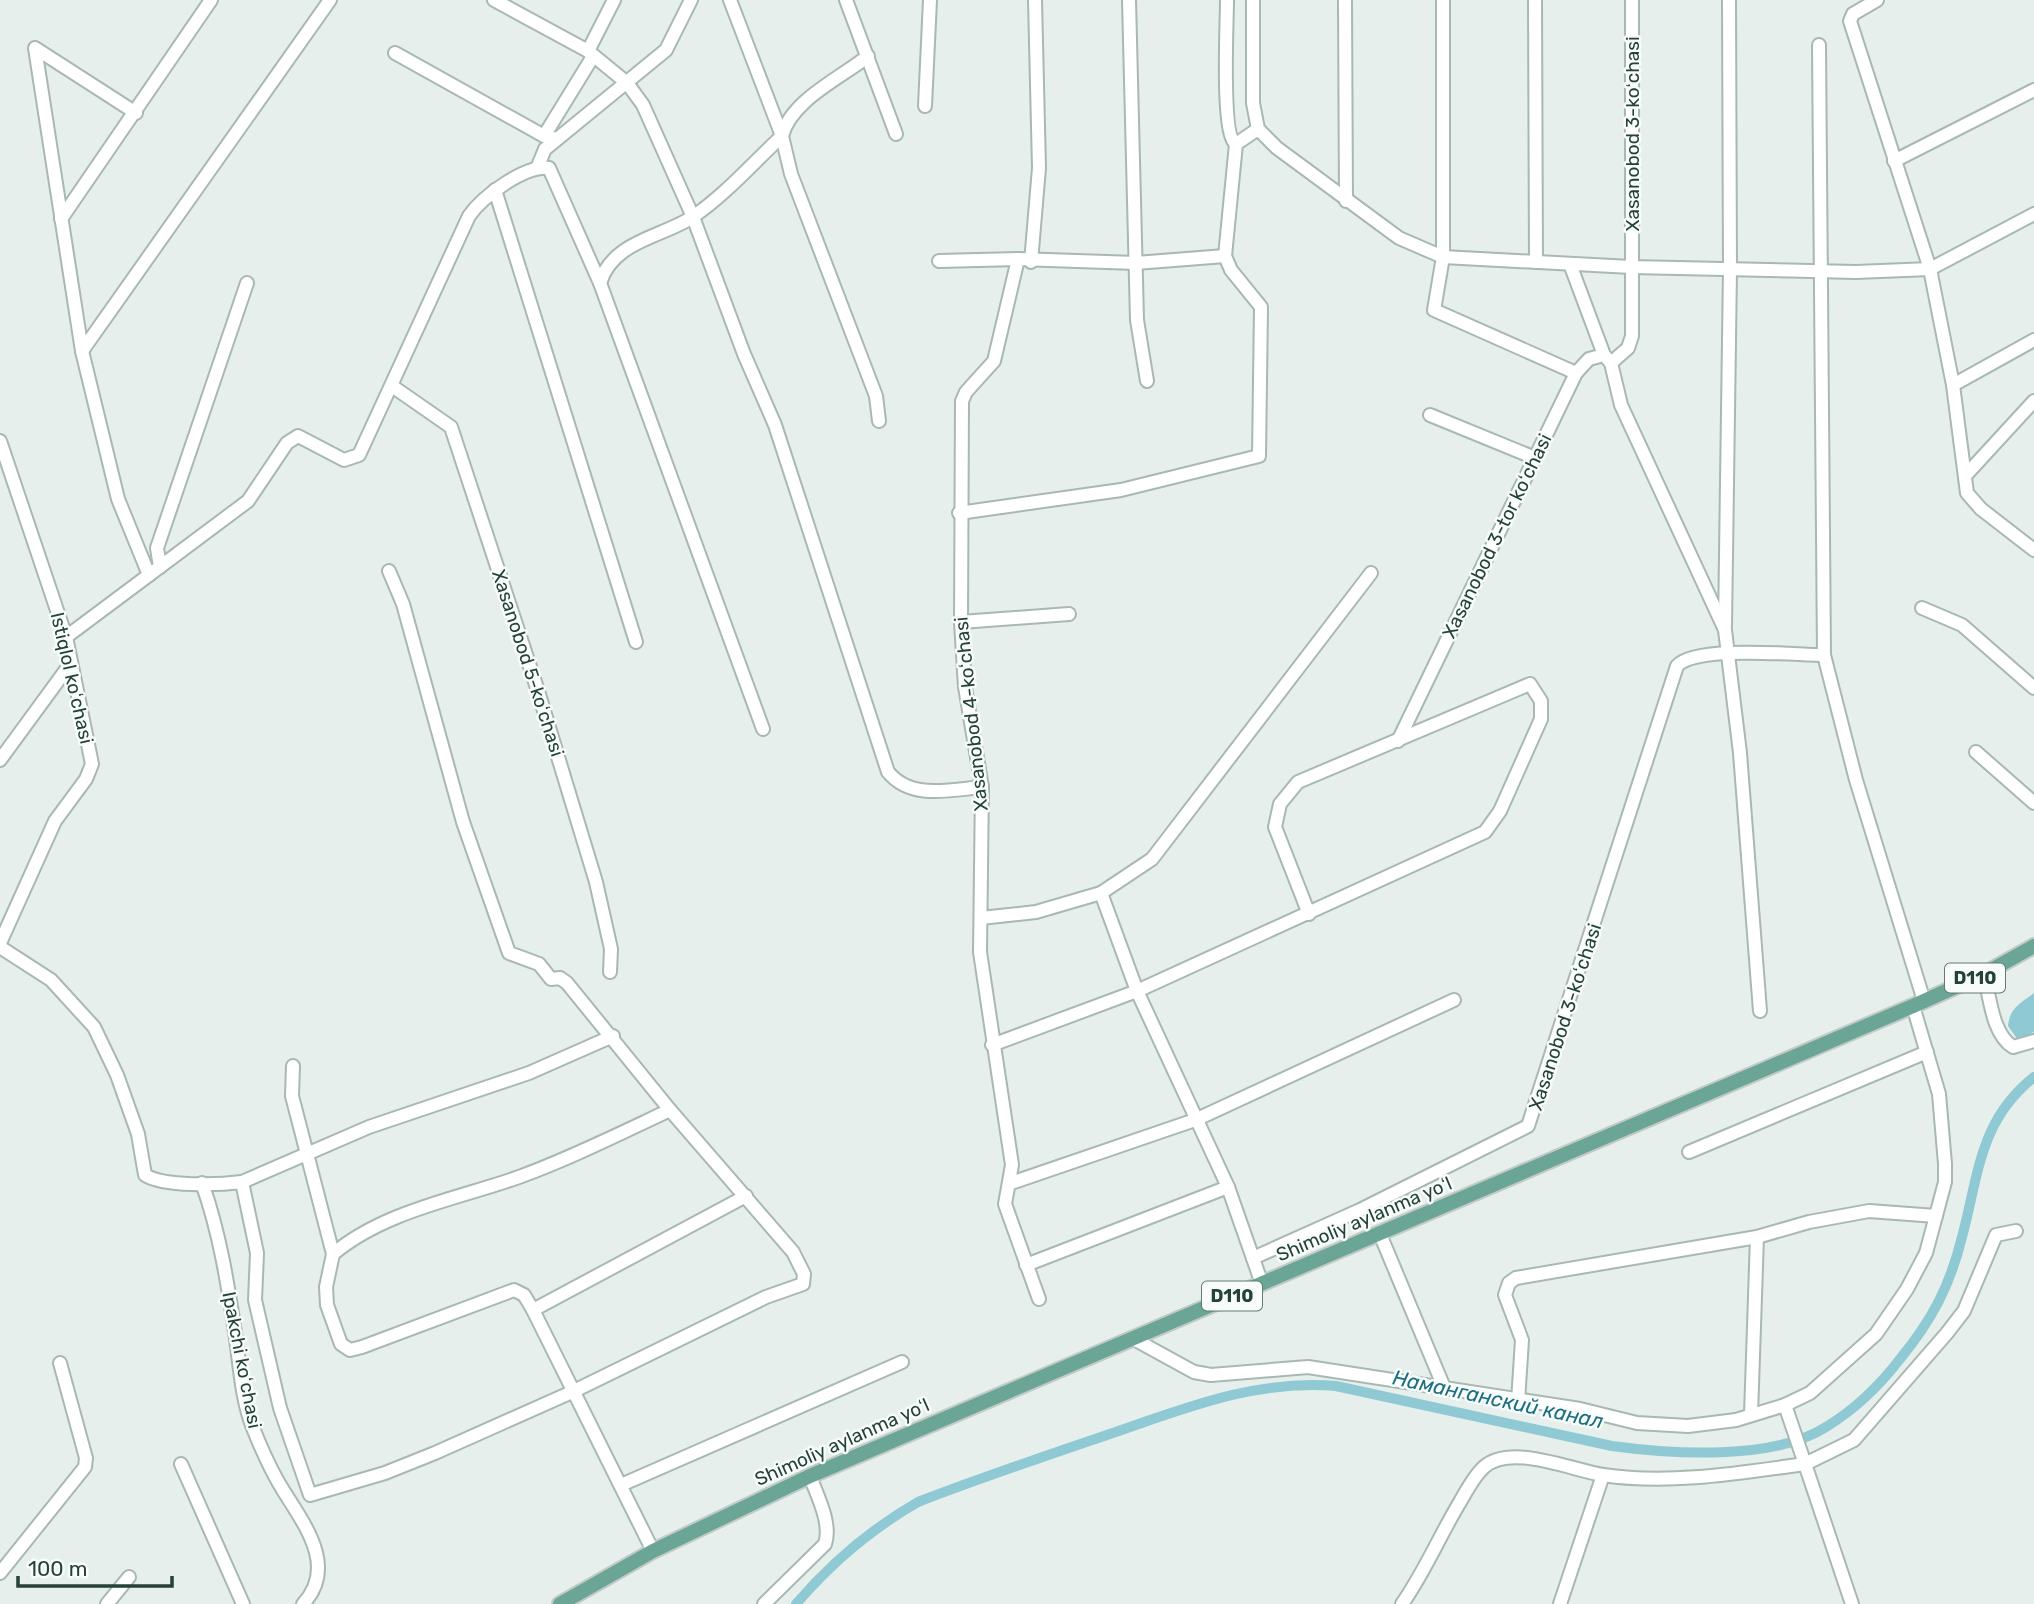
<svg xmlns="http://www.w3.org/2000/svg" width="2034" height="1604" font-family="Rubik,sans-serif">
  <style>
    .water { fill: #8ec9d4 }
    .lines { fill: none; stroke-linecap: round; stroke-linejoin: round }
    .canal { stroke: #8ec9d4; stroke-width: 10 }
    .minor-casing { stroke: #a8b8b2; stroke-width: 16 }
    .major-casing { stroke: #c2cac8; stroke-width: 18 }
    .minor { stroke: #fff; stroke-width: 12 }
    .major { stroke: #6aa596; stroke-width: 14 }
    .labels { text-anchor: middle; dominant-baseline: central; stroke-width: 5; stroke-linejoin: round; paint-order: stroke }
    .shield { fill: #f7fbf9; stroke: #637a73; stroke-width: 2 }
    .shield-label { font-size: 18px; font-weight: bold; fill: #24423a }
    .street-label { font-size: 19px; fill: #24423a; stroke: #f7fbf9 }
    .water-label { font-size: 21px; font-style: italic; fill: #1c6f80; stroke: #f7fbf9 }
  </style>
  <rect width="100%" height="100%" fill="#e6efeb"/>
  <path class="water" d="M2034 993V1032L2018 1040 2008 1026C2010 1007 2020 1004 2034 993Z"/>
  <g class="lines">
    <path class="canal" d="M796 1604C832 1562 871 1529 918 1502 980 1478 1042 1457 1104 1436 1181 1410 1253 1379 1336 1386L1612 1446C1671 1454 1773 1461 1826 1427 1854 1410 1880 1385 1900 1359 1932 1320 1950 1286 1962 1237 1979 1174 1979 1121 2034 1077"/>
    <g class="minor-casing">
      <g id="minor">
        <path d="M494 0 588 51 614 0"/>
        <path d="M730 0 782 136 791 174 876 396 879 421"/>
        <path d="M846 0 896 134"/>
        <path d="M1129 0 1137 320 1147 381"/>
        <path d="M1227 0C1227 23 1221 135 1236 144"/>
        <path d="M1253 0V103L1258 129 1277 148 1399 238 1443 257 1631 267 1856 272 1930 269 2034 214"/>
        <path d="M1345 0 1346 201"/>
        <path d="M1443 0V257L1434 310 1576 373"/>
        <path d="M1535 0 1536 262"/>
        <path d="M1632 0V336L1628 348 1611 363 1621 405 1725 630 1740 753 1760 1011"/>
        <path d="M1877 0 1853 14 1850 21 1930 269 1953 385 1967 493 1981 509 2034 550"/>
        <path d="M1819 45 1824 655 1856 780 1924 1001"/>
        <path d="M588 51 627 83 643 105 693 217 744 354 775 425 888 772C911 800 949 790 982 787"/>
        <path d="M395 53 544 136 557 139"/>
        <path d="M925 106 930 0"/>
        <path d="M544 136 592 58"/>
        <path d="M1894 161 2034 90"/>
        <path d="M538 166 545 149 666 50 691 0"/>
        <path d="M495 190 636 642"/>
        <path d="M61 219 211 0"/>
        <path d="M1018 259 994 361 966 392 962 401 961 622 965 687 982 787 980 952 1012 1165 1005 1204 1039 1299"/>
        <path d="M939 261 1018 259 1136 263 1225 256"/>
        <path d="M1031 262 1039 168 1035 0"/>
        <path d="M1570 264 1604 355"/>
        <path d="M600 283C613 240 664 237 694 216 726 194 754 162 782 136 791 100 841 78 868 56"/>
        <path d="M82 351 330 0"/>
        <path d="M1953 385 2034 340"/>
        <path d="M392 386 451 427 538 691 596 882 611 949 610 972"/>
        <path d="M1430 415 1535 458"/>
        <path d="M0 441 66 637 92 764 86 779 55 821 0 943"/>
        <path d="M1965 476 2034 401"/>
        <path d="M959 513 1121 490 1259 456 1261 307 1231 270 1225 256 1236 144 1258 129"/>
        <path d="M160 567 157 548 247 283"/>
        <path d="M149 575 248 501 287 443 298 436 344 460 359 455 469 216C483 196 525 165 549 168L600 283 763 729"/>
        <path d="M1922 608 1962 625 2034 688"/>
        <path d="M961 622 1069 614"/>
        <path d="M1725 626 1730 269 1729 0"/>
        <path d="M66 637 149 575 118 499 82 351 35 48 136 113"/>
        <path d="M1398 741 1576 373 1589 359 1604 355 1611 363"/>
        <path d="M1976 752 2034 803"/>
        <path d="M0 760 71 663"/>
        <path d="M1101 893 1152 859 1371 573"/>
        <path d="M981 918 1036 912 1101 893 1137 991 1228 1187"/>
        <path d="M0 947 51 980 94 1027 117 1075 138 1134 145 1175C164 1187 219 1185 242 1182L257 1253 255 1300 280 1408 310 1495 385 1473 435 1453 572 1392 766 1297 803 1284 804 1274 793 1252 670 1110 567 983 560 978 551 979 539 964 509 953 463 822 403 604 389 571"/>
        <path d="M1984 974C1990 997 1992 1034 2013 1047L2034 1041"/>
        <path d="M992 1045 1137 991 1485 832 1500 811 1541 719V701L1530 684 1298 782 1280 804 1275 827 1309 914"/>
        <path d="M293 1066 292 1096 333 1254 326 1287 327 1305 341 1344 350 1350 362 1347 514 1290 524 1295 533 1310"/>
        <path d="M1689 1152 1927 1052"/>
        <path d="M242 1182 369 1127 529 1073 613 1036"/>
        <path d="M202 1183C220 1233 228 1286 236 1339 240 1367 242 1401 253 1428 261 1448 271 1471 283 1490 304 1524 338 1567 303 1604"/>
        <path d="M1011 1183 1195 1120 1454 1000"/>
        <path d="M1380 1234 1443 1385"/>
        <path d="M333 1254C384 1211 457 1199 519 1177 571 1158 621 1133 670 1110"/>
        <path d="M1253 1258 1360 1210 1528 1126 1677 666C1696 645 1794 655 1824 655"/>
        <path d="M1026 1265 1228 1187 1262 1284"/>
        <path d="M1132 1338 1194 1372 1211 1375 1308 1367 1580 1409 1637 1423 1688 1426 1736 1420 1785 1405 1810 1393 1876 1334 1907 1289 1926 1253 1945 1182V1164L1939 1094 1913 1006"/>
        <path d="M1518 1401 1522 1340 1505 1295 1509 1283 1516 1278 1757 1237 1809 1222 1869 1211 1936 1216"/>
        <path d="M1785 1405 1805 1464 1854 1440 1947 1333 1964 1311 1996 1235 2016 1231"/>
        <path d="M1751 1415 1757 1237"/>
        <path d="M181 1464 243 1604"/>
        <path d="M621 1485 902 1362"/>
        <path d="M653 1551 533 1310 746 1196"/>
        <path d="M0 1573 85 1467 86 1458 60 1363"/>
        <path d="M107 1604 129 1577"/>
        <path d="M764 1604 825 1544C832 1523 817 1496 810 1476"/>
        <path d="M1402 1604C1424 1573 1440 1535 1460 1502 1467 1490 1474 1476 1484 1467 1511 1443 1571 1470 1603 1475 1669 1485 1740 1473 1805 1464L1852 1604"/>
        <path d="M1560 1604 1603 1475"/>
      </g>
    </g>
    <g class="major-casing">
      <path id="major" d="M560 1604 653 1551 810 1476 1913 1006 1984 974 2034 946"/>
    </g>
    <use href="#minor" class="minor"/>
    <use href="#major" class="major"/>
  </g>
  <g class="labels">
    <g class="shield">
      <rect x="1945" y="963.5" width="60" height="29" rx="5"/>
      <rect x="1202" y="1281.5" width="60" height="29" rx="5"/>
    </g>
    <g class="shield-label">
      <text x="1975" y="978">D110</text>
      <text x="1232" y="1296">D110</text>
    </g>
    <g class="street-label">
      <text transform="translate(1632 134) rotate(-90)">Xasanobod 3-koʻchasi</text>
      <text transform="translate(1497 536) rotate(-64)">Xasanobod 3-tor koʻchasi</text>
      <text transform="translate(528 663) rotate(72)">Xasanobod 5-koʻchasi</text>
      <text transform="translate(72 678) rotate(77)">Istiqlol koʻchasi</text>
      <text transform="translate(971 714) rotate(-96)">Xasanobod 4-koʻchasi</text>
      <text transform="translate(1565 1017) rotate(-72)">Xasanobod 3-koʻchasi</text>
      <text transform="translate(1364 1219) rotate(-23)">Shimoliy aylanma yoʻl</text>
      <text transform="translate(242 1360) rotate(79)">Ipakchi koʻchasi</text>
      <text transform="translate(842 1442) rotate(-24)">Shimoliy aylanma yoʻl</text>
    </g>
    <g class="water-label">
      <text transform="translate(1498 1399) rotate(12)">Наманганский канал</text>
    </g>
  </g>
  <path d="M18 1576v10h154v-10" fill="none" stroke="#24423a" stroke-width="3.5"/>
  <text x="28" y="1576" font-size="21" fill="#24423a" stroke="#f7fbf9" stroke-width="5" paint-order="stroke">100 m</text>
</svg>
